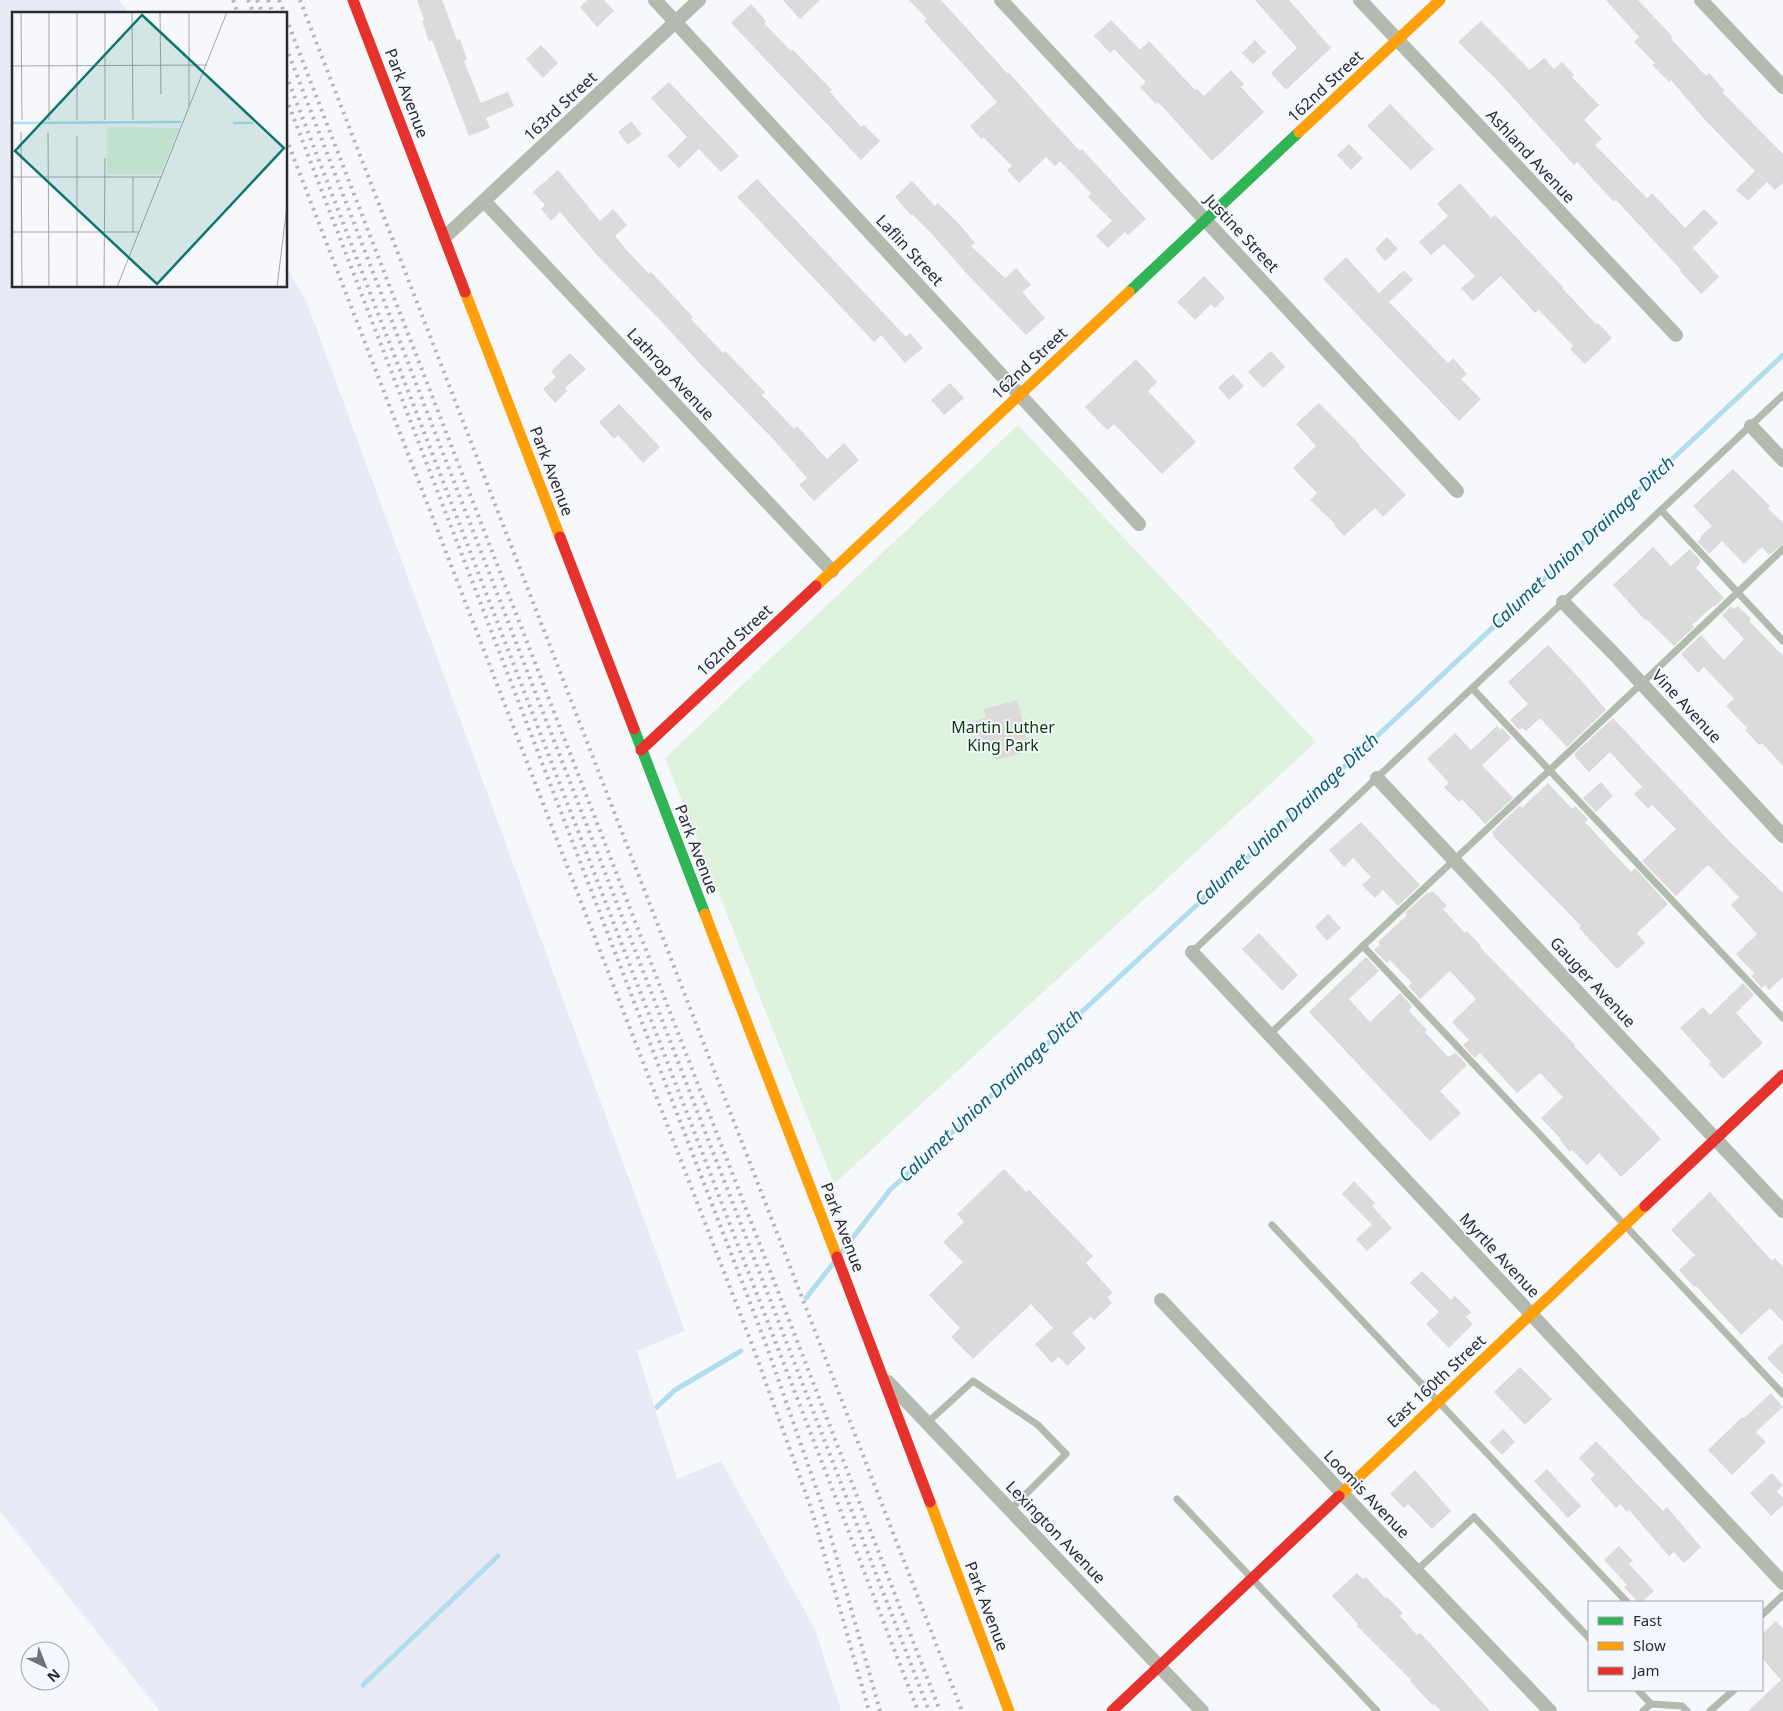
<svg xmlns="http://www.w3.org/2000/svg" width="1783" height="1711" font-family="'Noto Sans',sans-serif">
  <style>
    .built { fill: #e8eaf5 }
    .green { fill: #def2de }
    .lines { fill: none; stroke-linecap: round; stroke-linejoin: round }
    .stream { stroke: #b2ddec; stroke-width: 5 }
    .building { fill: #dcdadb }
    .lane { stroke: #b3baaf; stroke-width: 7 }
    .street { stroke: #b3baaf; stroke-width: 14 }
    .fast { stroke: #30b455; stroke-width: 11 }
    .slow { stroke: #ff9f0a; stroke-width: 11 }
    .jam { stroke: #e5322d; stroke-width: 11 }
    .rail { stroke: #b3b6b3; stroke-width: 4; stroke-dasharray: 2.5 5; stroke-linecap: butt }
    .labels { text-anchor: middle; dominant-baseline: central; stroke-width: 4; stroke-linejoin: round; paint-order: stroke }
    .street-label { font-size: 16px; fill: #2a2b30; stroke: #f5f7fe }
    .park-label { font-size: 16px; fill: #0c3e07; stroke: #f5f7fe }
    .water-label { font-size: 18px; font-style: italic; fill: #0c5f73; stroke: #f5f7fe }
    .inset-river { fill: none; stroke: #b2ddec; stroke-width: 2.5 }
    .inset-road { fill: none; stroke: #a5a6aa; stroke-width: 1 }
    .view { fill: #0f766e; fill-opacity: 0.15; stroke: #0f766e; stroke-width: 2.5 }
    .inset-edge { fill: none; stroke: #2a2b30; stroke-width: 2.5 }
  </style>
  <rect width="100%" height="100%" fill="#f7f8fc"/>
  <path class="built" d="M0 0H119L130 14H14V286H286V266L307 303 685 1331 637 1351 677 1479 721 1461 815 1629 841 1711H160L0 1511Z"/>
  <path class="green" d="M1018 425 1316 742 834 1184 665 758Z"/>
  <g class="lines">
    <g class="stream">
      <path d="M840 1254 890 1190 1229 875 1783 355"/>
      <path d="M806 1298 835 1261"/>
      <path d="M657 1407 675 1390 741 1351"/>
      <path d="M363 1685 498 1556"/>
    </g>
  </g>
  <g class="building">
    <path d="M417 0H442L457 40 460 39 467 60 464 61 481 103 508 92 514 106 486 118 490 128 469 136 432 40 429 42 422 21 424 20Z"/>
    <path d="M587 0H604L614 11 597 27 580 7Z"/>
    <path d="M783 0H820L800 19Z"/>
    <path d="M909 0H941L1008 74 1009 73 1051 120 1080 151 1082 149 1146 219 1128 235 1125 232 1108 248 1096 236 1112 221 1088 197 1091 193 1060 161 1055 166 1046 157 1019 183 1007 170 1012 166 983 137 981 139 970 126 997 102 924 21 927 19Z"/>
    <path d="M1255 0H1289L1331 48 1286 90 1271 73 1297 48Z"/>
    <path d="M1606 0H1638L1673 37 1671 39 1706 76 1709 73 1724 90 1722 92 1783 154V183L1775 190 1767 182 1748 201 1736 190 1755 171 1705 120 1671 80 1669 82 1652 65 1655 63 1634 42 1639 37Z"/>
    <path d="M751 4 766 21 764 23 791 51 792 49 832 90 830 92 861 127 864 125 880 141 861 160 731 23Z"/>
    <path d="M1111 20 1140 50 1149 41 1195 90 1197 89 1204 96 1231 70 1244 84 1241 87 1264 112 1212 161 1158 102 1156 104 1140 87 1146 82 1114 49 1110 53 1094 36Z"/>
    <path d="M1481 21 1530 70 1544 58 1554 69 1562 62 1574 75 1572 77 1599 105 1584 120 1602 139 1595 145 1647 198 1652 193 1685 228 1704 209 1718 223 1693 248 1719 277 1701 294 1680 271 1681 270 1616 200 1614 202 1577 162 1574 165 1496 79 1458 42Z"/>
    <path d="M1255 40 1266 52 1253 64 1242 53Z"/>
    <path d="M541 45 558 63 543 78 526 59Z"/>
    <path d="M669 82 739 156 721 172 699 149 679 168 667 156 687 137 651 98Z"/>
    <path d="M1390 104 1434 149 1411 170 1367 126Z"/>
    <path d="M631 121 642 134 628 145 618 132Z"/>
    <path d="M1349 144 1363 158 1351 170 1337 155Z"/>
    <path d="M558 170 600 221 613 209 627 225 615 236 624 247 649 274 651 272 667 289 693 317 691 319 723 353 725 351 765 392 762 395 794 429 797 426 827 459 844 443 859 460 814 501 799 485 807 478 774 440 702 366 659 319 596 254 560 212 551 221 541 209 545 205 533 192Z"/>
    <path d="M757 179 906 337 910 333 923 348 905 363 881 335 874 342 737 197Z"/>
    <path d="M912 181 935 206 938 203 960 225 975 243 971 246 1005 278 1016 268 1031 285 1022 292 1045 318 1026 335 967 274 932 234 912 214 911 215 895 197Z"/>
    <path d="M1460 183 1491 218 1495 215 1563 287 1562 288 1596 324 1598 323 1612 338 1585 364 1570 349 1573 346 1539 310 1535 313 1501 276 1473 301 1461 288 1475 276 1444 244 1431 255 1419 242 1448 216 1437 204Z"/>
    <path d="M1387 237 1398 249 1385 261 1375 249Z"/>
    <path d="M1346 257 1379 293 1404 270 1413 280 1389 302 1448 363 1453 358 1467 374 1461 379 1481 399 1459 421 1323 279Z"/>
    <path d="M1204 276 1225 298 1215 308 1211 304 1195 320 1177 302Z"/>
    <path d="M1271 351 1285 367 1263 388 1248 372Z"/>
    <path d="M570 353 586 369 565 388 567 391 555 403 543 389 556 377 551 371Z"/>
    <path d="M1136 359 1157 382 1148 391 1196 442 1162 474 1114 424 1107 430 1085 407Z"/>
    <path d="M1233 374 1244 386 1229 400 1218 387Z"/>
    <path d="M950 383 964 398 944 415 931 400Z"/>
    <path d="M1319 403 1360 445 1359 446 1406 495 1383 517 1375 508 1344 536 1334 525 1335 524 1310 500 1317 493 1293 468 1316 446 1296 424Z"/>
    <path d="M619 404 660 447 643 463 618 435 614 439 599 422Z"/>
    <path d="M1733 469 1770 506 1768 508 1783 523V544L1769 555 1762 547 1744 564 1722 541 1709 554 1698 542 1701 538 1700 537 1712 526 1693 506Z"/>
    <path d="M1653 547 1671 566 1690 549 1701 561 1696 568 1724 598 1714 607 1713 606 1692 625 1694 627 1674 646 1646 619 1645 620 1613 585Z"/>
    <path d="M1731 606 1734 609 1738 606 1751 619 1749 621 1783 656V766L1762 743 1759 745 1745 730 1747 728 1726 706 1734 699 1704 667 1698 673 1681 654 1701 635 1724 660 1744 639 1722 615Z"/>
    <path d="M1548 645 1581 680 1606 710 1567 747 1540 718 1526 731 1522 728 1519 730 1510 720 1528 704 1508 682Z"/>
    <path d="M1017 700 1030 751 996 760 993 750 983 753 974 721 986 718 984 709Z"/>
    <path d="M1613 718 1731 843 1783 893V977L1769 990 1765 985 1762 988 1751 976 1754 973 1736 954 1757 934 1731 905 1739 897 1708 865 1676 896 1642 861 1676 829 1652 805 1648 809 1634 794 1642 787 1610 752 1589 772 1575 757 1576 756 1574 754Z"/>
    <path d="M1497 726 1500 730 1502 728 1511 738 1482 765 1513 798 1485 824 1462 799 1459 802 1444 787 1449 783 1427 759 1455 733 1471 750Z"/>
    <path d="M1601 782 1613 796 1596 812 1583 798Z"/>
    <path d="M1548 783 1572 809 1575 806 1588 819 1585 822 1631 872 1635 868 1668 904 1637 933 1645 943 1617 969 1579 928 1581 926 1493 836 1494 834 1492 832 1520 805 1522 808Z"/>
    <path d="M1361 822 1420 885 1398 906 1383 890 1375 898 1362 885 1371 877 1353 858 1344 867 1329 850Z"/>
    <path d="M1433 891 1447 906 1443 909 1465 933 1467 931 1481 946 1480 947 1575 1045 1574 1046 1661 1139 1621 1177 1599 1153 1587 1165 1572 1150 1570 1152 1560 1140 1561 1139 1541 1118 1563 1097 1540 1073 1517 1093 1480 1053 1475 1058 1463 1045 1469 1040 1452 1022 1476 999 1450 971 1420 999 1408 986 1412 983 1390 960 1387 963 1374 950 1380 944 1378 942 1407 915 1405 913 1428 892 1429 894Z"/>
    <path d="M1328 914 1341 928 1327 941 1315 927Z"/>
    <path d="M1259 933 1298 975 1282 991 1242 949Z"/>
    <path d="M1366 957 1379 971 1349 999 1370 1022 1400 993 1412 1006 1409 1011 1427 1030 1425 1032 1448 1057 1456 1053 1467 1065 1440 1091 1461 1113 1430 1141 1309 1012Z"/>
    <path d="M1743 983 1754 995 1736 1013 1763 1043 1723 1079 1709 1064 1711 1062 1680 1028 1703 1007 1710 1015Z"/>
    <path d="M1004 1169 1026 1192 1029 1190 1093 1256 1086 1263 1113 1293 1107 1297 1112 1303 1094 1320 1091 1316 1072 1333 1086 1348 1067 1366 1059 1357 1052 1363 1035 1344 1053 1328 1031 1304 973 1359 951 1337 960 1328 929 1295 963 1262 943 1242 964 1222 957 1214Z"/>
    <path d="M1354 1181 1375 1203 1372 1206 1392 1228 1367 1251 1356 1239 1372 1225 1342 1194Z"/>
    <path d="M1710 1192 1772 1261 1775 1258 1783 1267V1322L1770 1308 1741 1335 1696 1286 1694 1287 1679 1270 1695 1255 1671 1230Z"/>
    <path d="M1422 1271 1451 1300 1455 1296 1471 1312 1466 1317 1473 1324 1449 1348 1426 1324 1439 1312 1410 1283Z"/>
    <path d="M1783 1343V1375L1767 1358Z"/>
    <path d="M1520 1367 1552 1399 1525 1425 1494 1392Z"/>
    <path d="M1771 1393 1783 1407 1756 1432 1766 1442 1732 1475 1708 1450 1742 1417 1744 1418Z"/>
    <path d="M1503 1429 1515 1442 1502 1455 1489 1442Z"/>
    <path d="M1596 1441 1663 1511 1667 1507 1701 1547 1684 1563 1674 1552 1669 1556 1629 1510 1627 1512 1620 1504 1616 1508 1590 1479 1595 1475 1579 1458Z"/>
    <path d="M1547 1469 1581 1506 1568 1518 1534 1481Z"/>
    <path d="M1415 1470 1451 1511 1432 1529 1408 1504 1404 1508 1390 1494Z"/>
    <path d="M1772 1473 1783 1485 1777 1491 1783 1498V1505L1771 1516 1750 1493Z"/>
    <path d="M1619 1546 1633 1561 1629 1564 1654 1591 1642 1602H1638L1624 1587 1627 1585 1604 1560Z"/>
    <path d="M1357 1573 1363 1579 1366 1577 1385 1598 1387 1597 1403 1613 1400 1616 1417 1635 1420 1633 1436 1650 1490 1711H1441L1434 1704 1432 1705 1410 1681 1411 1680 1357 1626 1358 1624 1332 1596Z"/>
    <path d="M1776 1621 1783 1629V1711H1748L1781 1680 1762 1658V1634Z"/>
  </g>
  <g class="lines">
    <g class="lane">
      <path d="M1661 510 1783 641"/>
      <path d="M1472 688 1783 1018"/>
      <path d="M1363 946 1783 1394"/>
      <path d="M1192 952 1783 395"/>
      <path d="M1269 1035C1440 872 1613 712 1783 549"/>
      <path d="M1272 1225 1627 1602"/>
      <path d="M927 1423 973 1381 1038 1425 1066 1454 1010 1510"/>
      <path d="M1177 1499 1377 1711"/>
      <path d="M1416 1571 1474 1517 1589 1638"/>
      <path d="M1762 1615 1783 1595"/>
      <path d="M1638 1690 1651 1704 1643 1711"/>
      <path d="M1651 1704 1682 1706 1687 1711"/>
      <path d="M1710 1711 1734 1690"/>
    </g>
    <g class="street">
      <path d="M655 0 1139 524"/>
      <path d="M1001 0 1457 491"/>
      <path d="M1360 0 1676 335"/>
      <path d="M1701 0 1783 87"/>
      <path d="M485 202 832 571"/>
      <path d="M445 237 699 0"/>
      <path d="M1751 426 1783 460"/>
      <path d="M1563 602 1617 657 1783 836"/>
      <path d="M1377 778 1783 1211"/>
      <path d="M1192 952 1783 1583"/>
      <path d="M1161 1300 1342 1493 1550 1711"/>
      <path d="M888 1382 1202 1711"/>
    </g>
    <g class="fast">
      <path d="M1129 292 1299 132"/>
      <path d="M634 729 705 914"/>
    </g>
    <g class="slow">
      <path d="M1299 132 1440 0"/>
      <path d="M465 292 560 537"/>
      <path d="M816 586 1129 292"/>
      <path d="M705 914 837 1257"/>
      <path d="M1339 1496 1645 1206"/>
      <path d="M930 1502 1009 1711"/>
    </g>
    <g class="jam">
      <path d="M353 0 465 292"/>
      <path d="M560 537 634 729"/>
      <path d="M641 750 816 586"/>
      <path d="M1645 1206 1783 1075"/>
      <path d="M837 1257 930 1502"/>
      <path d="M1112 1711 1339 1496"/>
    </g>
    <g class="rail">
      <path d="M233 0 238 14"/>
      <path d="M248 0 254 14"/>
      <path d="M257 0 263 14"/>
      <path d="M268 0 273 14"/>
      <path d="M279 0 285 14"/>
      <path d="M300 0 962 1711"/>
      <path d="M286 18 940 1711"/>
      <path d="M286 47 929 1711"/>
      <path d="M286 75 918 1711"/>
      <path d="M286 98 767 1347 821 1502 880 1711"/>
      <path d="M286 138 753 1347 811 1508 869 1711"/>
    </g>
  </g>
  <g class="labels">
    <g class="street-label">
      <text transform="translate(1325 86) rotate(-43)">162nd Street</text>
      <text transform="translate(407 93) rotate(69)">Park Avenue</text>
      <text transform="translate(560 106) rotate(-43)">163rd Street</text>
      <text transform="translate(1531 156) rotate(47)">Ashland Avenue</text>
      <text transform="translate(1242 233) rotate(47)">Justine Street</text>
      <text transform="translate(910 250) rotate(47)">Laflin Street</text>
      <text transform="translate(1029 363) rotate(-43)">162nd Street</text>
      <text transform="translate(671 374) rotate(47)">Lathrop Avenue</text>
      <text transform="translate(552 471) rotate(69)">Park Avenue</text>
      <text transform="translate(734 640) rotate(-43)">162nd Street</text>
      <text transform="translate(1687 706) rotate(47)">Vine Avenue</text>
      <text transform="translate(697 849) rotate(69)">Park Avenue</text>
      <text transform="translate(1593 982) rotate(47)">Gauger Avenue</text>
      <text transform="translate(843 1227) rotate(69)">Park Avenue</text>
      <text transform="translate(1500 1255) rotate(47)">Myrtle Avenue</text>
      <text transform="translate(1436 1381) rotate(-43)">East 160th Street</text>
      <text transform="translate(1367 1494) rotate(46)">Loomis Avenue</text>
      <text transform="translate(1056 1532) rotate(46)">Lexington Avenue</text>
      <text transform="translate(987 1606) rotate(69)">Park Avenue</text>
    </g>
    <g class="park-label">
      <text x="1003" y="727">Martin Luther<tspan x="1003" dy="18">King Park</tspan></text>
    </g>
    <g class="water-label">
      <text transform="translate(1582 542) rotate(-43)">Calumet Union Drainage Ditch</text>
      <text transform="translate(1286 819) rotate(-43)">Calumet Union Drainage Ditch</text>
      <text transform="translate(990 1095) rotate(-43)">Calumet Union Drainage Ditch</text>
    </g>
  </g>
  <g transform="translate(12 12)">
    <rect width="275" height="275" fill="#f7f8fc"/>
    <path d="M95 115 167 116 148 162H95Z" fill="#def2de"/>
    <path class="inset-river" d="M0 111 169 110M221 111H241"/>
    <path class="inset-road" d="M9 0 10 108M37 0V108M65 0V108M93 0V108M120 0 121 108M148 0 149 82M177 0V94M0 54 195 53M9 120 10 275M36 121 37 275M0 165H150M121 165V220M0 220H127M65 275V124M92 275 93 146M105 275 215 0M265 275 275 194"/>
    <path class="view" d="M130 3 272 136 145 272 3 139Z"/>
    <rect width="275" height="275" class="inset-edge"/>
  </g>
  <rect x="1588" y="1601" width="175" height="90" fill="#f5f7fe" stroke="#a4a5ac"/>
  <rect x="1598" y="1617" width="25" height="8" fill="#30b455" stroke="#a4a5ac"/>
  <text x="1633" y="1626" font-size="15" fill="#2a2b30">Fast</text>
  <rect x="1598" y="1642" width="25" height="8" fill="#ff9f0a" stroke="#a4a5ac"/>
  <text x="1633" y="1651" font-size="15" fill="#2a2b30">Slow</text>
  <rect x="1598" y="1667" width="25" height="8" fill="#e5322d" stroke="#a4a5ac"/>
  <text x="1633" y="1676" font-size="15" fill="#2a2b30">Jam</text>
  <g transform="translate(45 1666) rotate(137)"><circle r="24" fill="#f5f7fe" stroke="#a4a5ac"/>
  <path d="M0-4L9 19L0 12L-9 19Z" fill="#727377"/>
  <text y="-8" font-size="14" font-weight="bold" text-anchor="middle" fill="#2a2b30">N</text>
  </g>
</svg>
